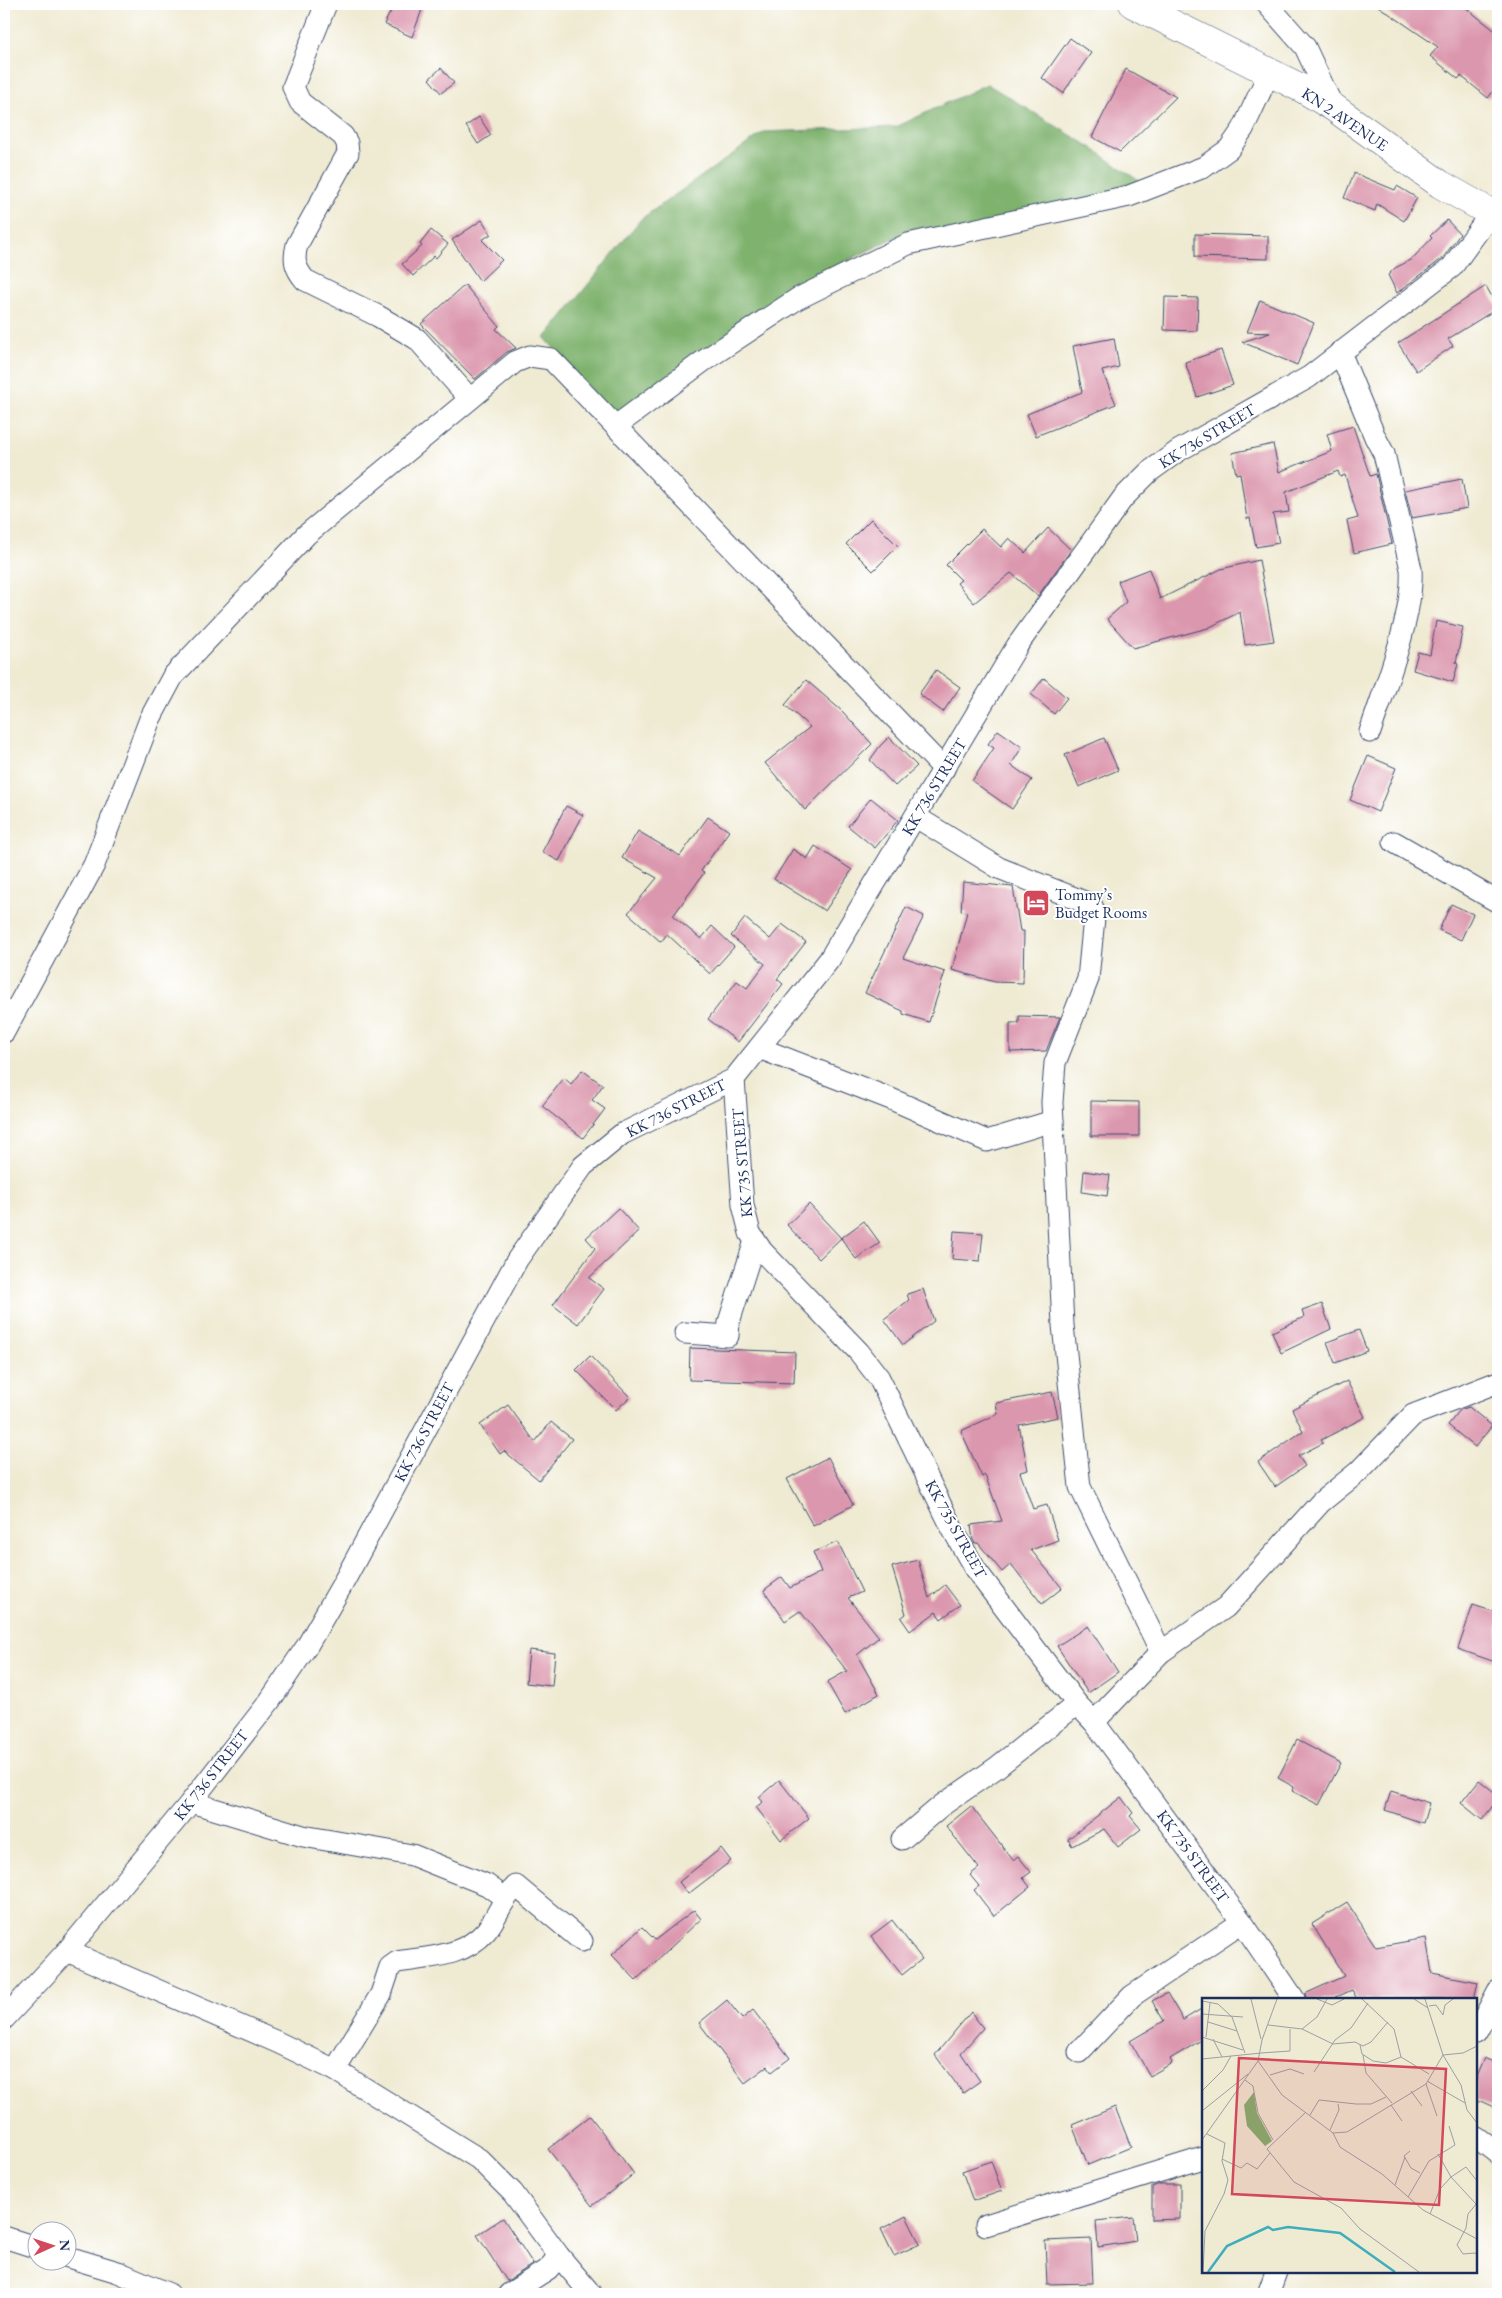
<svg xmlns="http://www.w3.org/2000/svg" width="1502" height="2298" font-family="'EB Garamond',serif">
  <style>
    .forest { fill: #7eb26d; stroke: #4c7066 }
    .building { fill: #db97ad }
    .lines { fill: none; stroke-linecap: round; stroke-linejoin: round }
    .street-casing { stroke: #3b4b6f; stroke-width: 23 }
    .secondary-casing { stroke: #3b4b6f; stroke-width: 29 }
    .street { stroke: #fff; stroke-width: 21 }
    .secondary { stroke: #fff; stroke-width: 28 }
    .labels { text-anchor: middle; dominant-baseline: central; stroke-width: 4; stroke-linejoin: round; paint-order: stroke }
    .street-label { font-size: 16px; fill: #1b2f5e; stroke: #fff }
    .poi-label { font-size: 16px; fill: #1b2f5e; stroke: #fff; text-anchor: start }
    .inset-river { fill: none; stroke: #3faebc; stroke-width: 2.5 }
    .inset-road { fill: none; stroke: #9a9fa4; stroke-width: 1 }
    .view { fill: #d1495b; fill-opacity: 0.15; stroke: #d1495b; stroke-width: 2.5 }
    .inset-edge { fill: none; stroke: #1b2f5e; stroke-width: 2.5 }
  </style>
  <rect width="100%" height="100%" fill="#fff"/>
  <filter id="ink" filterUnits="userSpaceOnUse"><feTurbulence type="fractalNoise" baseFrequency=".02" numOctaves="2"/><feDisplacementMap in="SourceGraphic" scale="10" xChannelSelector="R" yChannelSelector="G"/><feConvolveMatrix kernelMatrix="1 2 1 2 8 2 1 2 1" color-interpolation-filters="sRGB"/></filter>
  <filter id="wash" filterUnits="userSpaceOnUse"><feTurbulence type="fractalNoise" baseFrequency=".0096" numOctaves="4" result="noise"/><feDisplacementMap in="SourceGraphic" scale="20" xChannelSelector="R" yChannelSelector="G"/><feGaussianBlur stdDeviation="1.12" result="paint"/><feColorMatrix in="noise" values="0 0 0 0 0 0 0 0 0 0 0 0 0 0 0 0 0 1.4 0 .05"/><feComposite in="paint" operator="in"/></filter>
  <g filter="url(#wash)">
    <rect width="100%" height="100%" fill="#efead2"/>
    <path class="forest" d="M987 84 1092 148 1139 181 1103 196 967 232H906L833 268 719 341 613 416 545 338 641 219 764 132 896 127Z"/>
    <g id="blocks">
      <g class="building">
        <path d="M395 4H424L412 37 384 24Z"/>
        <path d="M1375 4H1461L1498 33V85L1488 98 1461 76 1458 79 1430 56 1438 47Z"/>
        <path d="M1070 38 1091 53 1063 93 1042 78Z"/>
        <path d="M441 68 454 83 441 93 429 79Z"/>
        <path d="M1126 69 1176 97 1120 152 1092 137Z"/>
        <path d="M479 117 491 135 478 144 466 126Z"/>
        <path d="M1354 173 1395 190 1397 186 1417 198 1404 221 1377 204 1375 211 1344 198Z"/>
        <path d="M482 220 491 234 482 240 502 260 480 281 452 240Z"/>
        <path d="M1447 220 1460 234 1443 258 1397 293 1388 275 1395 268 1411 260 1432 238 1430 236Z"/>
        <path d="M431 230 448 244 436 258 434 256 413 276 402 264 422 246 420 244Z"/>
        <path d="M1195 234 1268 236V259L1195 257Z"/>
        <path d="M465 285 499 326 496 329 516 348 507 352 475 379 421 324Z"/>
        <path d="M1486 286 1498 308 1448 339 1453 346 1416 371 1398 343Z"/>
        <path d="M1165 297 1198 298 1197 331 1164 330Z"/>
        <path d="M1260 300 1314 323 1297 365 1242 342 1270 333 1247 332Z"/>
        <path d="M1114 338 1119 367 1102 371 1116 404 1036 436 1027 414 1082 392 1073 346Z"/>
        <path d="M1221 350 1233 385 1197 397 1185 362Z"/>
        <path d="M1353 426 1370 476 1376 474 1392 544 1354 553 1347 521 1358 518 1345 475 1340 477 1338 471 1286 492 1289 512 1273 514 1279 543 1256 547 1250 518 1247 519 1240 473 1236 474 1232 453 1273 444 1279 472 1332 451 1327 434Z"/>
        <path d="M1462 479 1467 508 1412 518 1405 490Z"/>
        <path d="M871 519 898 546 873 571 846 544Z"/>
        <path d="M1048 528 1071 550 1038 596 1011 573 974 603 957 583 961 580 946 565 982 529 1001 547 1009 538 1025 553Z"/>
        <path d="M1259 560 1274 641 1245 645 1240 612 1208 628 1133 648 1107 619 1126 602 1118 581 1149 569 1160 599 1221 569Z"/>
        <path d="M1436 621 1463 627 1456 663 1458 664 1453 682 1413 670 1418 652 1430 655Z"/>
        <path d="M936 670 960 687 943 712 919 694Z"/>
        <path d="M1044 678 1067 698 1054 714 1031 694Z"/>
        <path d="M806 680 843 712 872 744 805 810 765 763 810 727 785 705Z"/>
        <path d="M998 730 1022 747 1011 765 1032 780 1012 809 972 781 994 748 988 744Z"/>
        <path d="M889 737 917 766 895 786 870 760 880 746Z"/>
        <path d="M1104 738 1118 770 1079 787 1065 755Z"/>
        <path d="M1368 756 1396 768 1378 812 1350 800Z"/>
        <path d="M871 798 898 820 875 848 848 826Z"/>
        <path d="M566 806 583 815 559 861 542 852Z"/>
        <path d="M708 817 729 831 701 871 704 873 673 916 701 939 712 926 734 947 710 974 667 934 661 942 628 913 657 878 622 858 638 831 680 856Z"/>
        <path d="M815 846 852 870 825 911 774 879 793 849 807 859Z"/>
        <path d="M963 882 1013 887 1020 931H1024L1023 983 995 982 952 970 967 912 961 911Z"/>
        <path d="M1451 904 1473 914 1461 940 1439 930Z"/>
        <path d="M906 907 924 916 903 958 945 972 929 1022 903 1014V1011L865 993Z"/>
        <path d="M745 918 770 939 782 924 806 942 777 979 783 984 738 1042 708 1019 737 981 747 988 765 964 731 936Z"/>
        <path d="M1019 1016 1060 1017 1046 1051 1010 1052V1023H1019Z"/>
        <path d="M582 1070 603 1085 592 1100 605 1109 583 1138 542 1106 564 1078 571 1084Z"/>
        <path d="M1091 1101 1139 1102V1136H1091Z"/>
        <path d="M1084 1171 1110 1175 1107 1196 1082 1192Z"/>
        <path d="M809 1204 841 1238 819 1259 787 1225Z"/>
        <path d="M618 1208 639 1231 589 1278 604 1289 578 1324 553 1305 595 1248 586 1238Z"/>
        <path d="M864 1221 880 1243 856 1259 841 1238Z"/>
        <path d="M954 1231 983 1233 980 1261 952 1259Z"/>
        <path d="M923 1289 934 1321 903 1345 884 1319 909 1300 907 1294Z"/>
        <path d="M1322 1304 1331 1329 1281 1353 1272 1332 1304 1317 1302 1311Z"/>
        <path d="M1359 1330 1367 1351 1335 1363 1327 1342Z"/>
        <path d="M690 1348 795 1352 794 1383 689 1380Z"/>
        <path d="M590 1356 630 1397 616 1410 576 1370Z"/>
        <path d="M1347 1381 1365 1417 1321 1440 1323 1443 1298 1456 1305 1466 1275 1487 1258 1462 1303 1431 1292 1409Z"/>
        <path d="M1052 1392 1058 1417 1019 1425 1028 1470 1020 1472 1033 1509 1047 1505 1058 1540 1031 1550 1062 1588 1042 1604 1011 1564 1002 1572 978 1543H975L973 1540 971 1525 1002 1521 985 1475 982 1477 961 1431 998 1414 996 1403Z"/>
        <path d="M508 1405 535 1442 551 1422 572 1439 539 1480 504 1451 500 1454 480 1425Z"/>
        <path d="M1469 1407 1492 1426 1475 1447 1448 1425 1460 1410Z"/>
        <path d="M828 1457 853 1505 813 1526 787 1479Z"/>
        <path d="M838 1542 862 1592 848 1598 879 1637 857 1655 879 1694 845 1714 827 1682 847 1671 800 1611 785 1621 764 1590 782 1577 790 1588 821 1572 813 1552Z"/>
        <path d="M918 1560 929 1598 945 1585 960 1605 941 1619 936 1612 910 1631 901 1618 906 1614 892 1567Z"/>
        <path d="M1473 1605 1498 1613V1663L1458 1649Z"/>
        <path d="M1088 1626 1118 1672 1088 1693 1057 1646Z"/>
        <path d="M529 1650 555 1653 552 1686 526 1683Z"/>
        <path d="M1297 1740 1341 1763 1319 1805 1292 1791 1294 1787 1278 1778Z"/>
        <path d="M779 1780 809 1818 781 1840 756 1807 763 1802 759 1797Z"/>
        <path d="M1479 1780 1498 1795V1799L1482 1820 1461 1803Z"/>
        <path d="M1391 1791 1429 1803 1423 1823 1385 1810Z"/>
        <path d="M1121 1797 1133 1813 1130 1816 1141 1829 1118 1847 1104 1829 1072 1846 1068 1839Z"/>
        <path d="M971 1806 1013 1860 1018 1856 1031 1872 1023 1878 1030 1887 994 1916 974 1890 979 1886 970 1875 979 1868 946 1826Z"/>
        <path d="M721 1848 731 1861 688 1894 679 1882Z"/>
        <path d="M1347 1902 1376 1947 1426 1938 1432 1973 1478 1982 1474 1999H1357L1352 1990 1332 1999H1306L1305 1994 1344 1976 1312 1924Z"/>
        <path d="M694 1910 701 1919 636 1980 612 1955 642 1927 655 1940Z"/>
        <path d="M892 1920 922 1959 902 1975 871 1936Z"/>
        <path d="M1167 1993 1183 2020 1203 2008V2039L1170 2059 1172 2063 1150 2076 1130 2041 1164 2021 1152 2001Z"/>
        <path d="M727 2000 742 2019 753 2010 790 2058 772 2072 768 2066 745 2083 699 2023Z"/>
        <path d="M971 2012 983 2028 961 2053 980 2081 963 2093 935 2055Z"/>
        <path d="M1484 2058 1498 2064V2110L1476 2100V2077Z"/>
        <path d="M1115 2107 1131 2147 1088 2165 1072 2125Z"/>
        <path d="M590 2116 634 2174 592 2206 548 2149Z"/>
        <path d="M991 2161 1002 2191 973 2201 962 2171Z"/>
        <path d="M1160 2184H1180V2219L1152 2220V2187Z"/>
        <path d="M906 2216 920 2244 894 2256 881 2229Z"/>
        <path d="M1133 2217 1136 2241 1098 2247 1096 2221Z"/>
        <path d="M503 2218 533 2264 507 2281 477 2235Z"/>
        <path d="M1091 2239 1093 2283 1047 2284 1045 2241Z"/>
      </g>
    </g>
  </g>
  <g filter="url(#ink)">
    <use href="#blocks" fill-opacity="0" stroke="#3b4b6f" stroke-width="1"/>
    <g class="lines">
      <g class="street-casing">
        <g id="street">
          <path d="M326 4 293 87 300 102 343 136 347 143 348 153 297 245C293 260 295 268 305 280L378 316 417 339 470 399"/>
          <path d="M1267 4 1305 47 1333 107"/>
          <path d="M1340 352 1375 437 1384 454 1411 569C1414 615 1385 687 1370 732"/>
          <path d="M616 426 702 362 797 299 908 244 1129 196 1204 167 1229 149 1243 129 1269 73"/>
          <path d="M916 817 999 868 1087 903 1093 908 1094 918 1088 979 1055 1063 1052 1102 1063 1325 1080 1487 1161 1652"/>
          <path d="M1394 842 1498 902"/>
          <path d="M4 1032 94 865 150 719 173 676 306 535 515 362 530 356 551 359 944 769"/>
          <path d="M759 1048 891 1099 987 1141 1053 1121"/>
          <path d="M734 1079 743 1205 750 1233 762 1251 859 1352 879 1378 952 1528 975 1569 1077 1704 1094 1722 1242 1922 1294 1999"/>
          <path d="M685 1333 728 1336 729 1322 755 1241"/>
          <path d="M1094 1722 1161 1652 1226 1607 1321 1502 1358 1472 1413 1415 1498 1382"/>
          <path d="M191 1802 303 1836 412 1855 487 1885 505 1898"/>
          <path d="M902 1839 941 1806 996 1768 1077 1704"/>
          <path d="M67 1951 277 2042 335 2070 479 2159 513 2193 559 2256 591 2294"/>
          <path d="M4 2019 67 1951 191 1802 269 1702 307 1646 342 1585 517 1260 583 1166 622 1134 734 1079 829 960 1017 646 1123 498 1149 472 1178 451 1309 377 1452 267 1491 213"/>
          <path d="M1476 2033 1498 1991"/>
          <path d="M1079 2052 1132 1996 1242 1922"/>
          <path d="M335 2070 381 1994 390 1967 397 1962C428 1957 464 1957 486 1931 498 1916 501 1901 516 1886L582 1941"/>
          <path d="M1476 2137 1498 2154"/>
          <path d="M986 2225 1203 2158"/>
          <path d="M4 2237 38 2248"/>
          <path d="M68 2257 118 2272 169 2294"/>
          <path d="M509 2294 548 2269 559 2256"/>
          <path d="M1268 2294 1276 2272"/>
        </g>
      </g>
      <g class="secondary-casing">
        <path id="secondary" d="M1133 4 1305 90 1333 107 1440 184 1491 213 1498 214"/>
      </g>
      <use href="#street" class="street"/>
      <use href="#secondary" class="secondary"/>
    </g>
  </g>
  <defs>
    <g id="hotel-square" transform="scale(1.4375)"><rect x="-9" y="-9" width="18" height="18" rx="4" fill="#d1495b" stroke="#fff"/><path d="M-6-4.5h1.5V1H6V5H4.5V3h-9V5H-6ZM-4 0a1.8 1.8 0 1 1 3.6 0ZM.5 0V-2.5h3Q6-2.5 6 0Z" fill="#fff"/></g>
  </defs>
  <g fill-rule="evenodd">
    <use href="#hotel-square" x="1036" y="903"/>
  </g>
  <g class="labels">
    <g class="street-label">
      <text transform="translate(1345 119) rotate(34)">KN 2 AVENUE</text>
      <text transform="translate(1207 436) rotate(-31)">KK 736 STREET</text>
      <text transform="translate(934 787) rotate(-59)">KK 736 STREET</text>
      <text transform="translate(676 1108) rotate(-27)">KK 736 STREET</text>
      <text transform="translate(742 1163) rotate(-95)">KK 735 STREET</text>
      <text transform="translate(424 1432) rotate(-62)">KK 736 STREET</text>
      <text transform="translate(956 1529) rotate(61)">KK 735 STREET</text>
      <text transform="translate(211 1775) rotate(-52)">KK 736 STREET</text>
      <text transform="translate(1193 1856) rotate(54)">KK 735 STREET</text>
    </g>
    <g class="poi-label">
      <text x="1055" y="894">Tommy’s<tspan x="1055" dy="18">Budget Rooms</tspan></text>
    </g>
  </g>
  <g transform="translate(1202 1998)">
    <rect width="275" height="275" fill="#efead2"/>
    <path d="M52 94 55 115 70 143 63 148 45 128 42 107Z" fill="#7eb26d"/>
    <path class="inset-river" d="M6 274 25 248 66 229 71 232 86 229 138 235 193 274"/>
    <path class="inset-road" d="M49 1 59 41M115 1 130 7 142 1M160 1 192 31 199 59 227 76M212 1 226 10M223 1 241 57 259 87 265 112 275 125M0 3 16 6 30 19 43 55M227 8 234 7 241 17 243 7 251 1M0 16 41 19M6 24 35 33M66 27 100 31 131 46 153 44 161 48 169 44 186 24M100 31 115 19 125 1M0 39 41 52M4 39 8 5M11 41 20 59M158 47 160 56 171 63 184 65 199 59M59 55 88 53V31M161 57 164 75 190 105M0 61 59 55M56 63 80 97 131 135 138 149 180 176 221 212 275 241M112 74 133 42 149 30 166 5M68 77 88 71 102 76M43 82 51 88 56 115 71 142M225 83 263 105M224 86 235 118M0 93 21 72 29 58M209 93 220 108M189 107 200 123M0 113 46 76M104 114 65 151 92 184 139 210 158 231 217 274M108 117 117 102 154 106H169L184 99M128 132 137 112 136 106M131 135 145 134 224 86 241 57 261 55 275 48M0 142 56 63 60 42 75 1M208 153 202 158 209 170 218 175M236 156 249 179 274 206M20 161 39 170 45 165 55 171 68 155M193 187 203 159M206 199 227 163 253 147 247 128M275 205 266 216 264 230 255 247 261 256 273 255 275 257M228 216 238 191 249 179 264 169 275 183M1 274 3 233 22 196 26 182 20 163 23 145 5 136"/>
    <path class="view" d="M37 60 244 71 237 207 30 196Z"/>
    <rect width="275" height="275" class="inset-edge"/>
  </g>
  <rect width="1502" height="2298" fill="none" stroke="#fff" stroke-width="20"/>
  <g transform="translate(52 2246) rotate(87)"><circle r="24" fill="#ffffff" stroke="#a4acbf"/>
  <path d="M0-4L9 19L0 12L-9 19Z" fill="#d1495b"/>
  <text y="-8" font-size="14" font-weight="bold" text-anchor="middle" fill="#1b2f5e">N</text>
  </g>
</svg>
